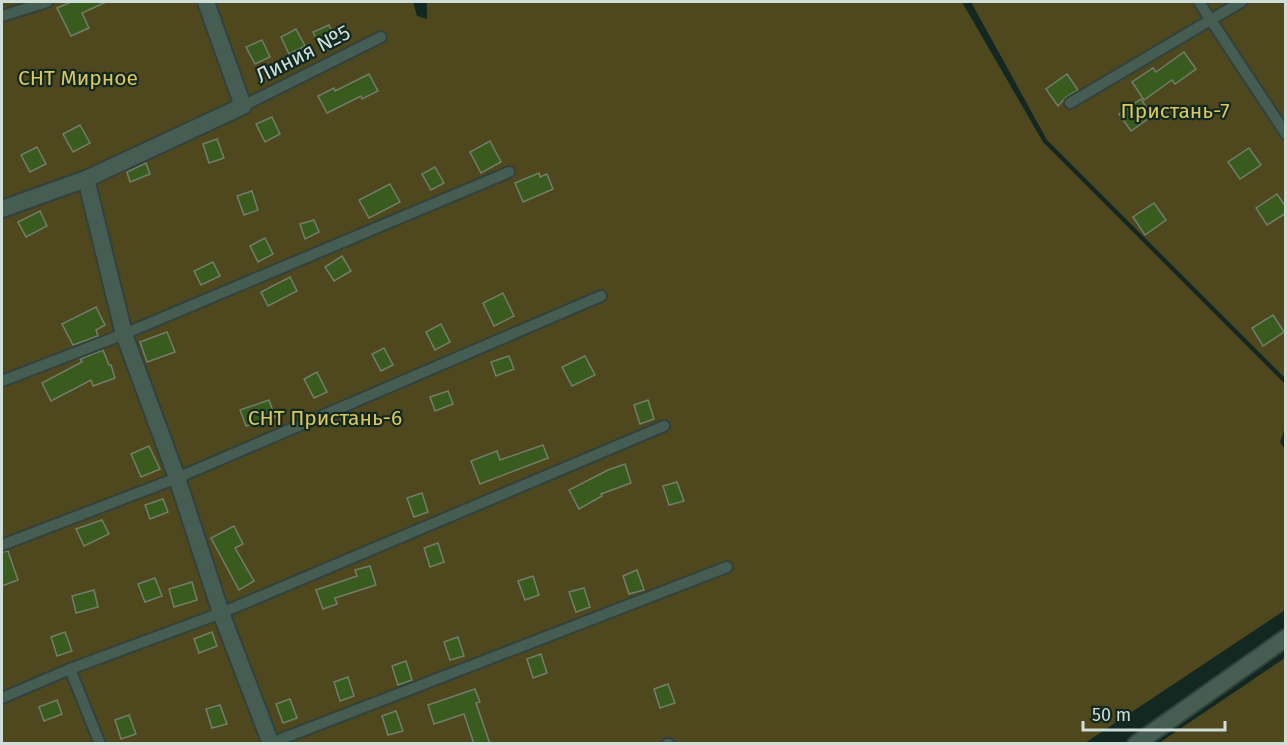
<svg xmlns="http://www.w3.org/2000/svg" width="1287" height="745" font-family="'Fira Sans',sans-serif">
  <style>
    .green { fill: #4f481e }
    .building { fill: #395c1e; stroke: #727e6b; stroke-width: 1.5 }
    .lines { fill: none; stroke-linecap: round; stroke-linejoin: round }
    .service-casing { stroke: #32423b; stroke-width: 14 }
    .minor-casing { stroke: #32423b; stroke-width: 20 }
    .service { stroke: #465d54; stroke-width: 10 }
    .minor { stroke: #465d54; stroke-width: 16 }
    .labels { text-anchor: middle; dominant-baseline: central; stroke-width: 4.5; stroke-linejoin: round; paint-order: stroke }
    .street-label { font-size: 21px; fill: #d0ded8; stroke: #122820 }
    .park-label { font-size: 21px; fill: #dbc75d; stroke: #122820 }
  </style>
  <rect width="100%" height="100%" fill="#122820"/>
  <g class="green">
    <path d="M2 2H413L417 16 427 19V2H962L1043 142 1285 384V427L1280 442 1286 451 1285 610 1085 743H2Z"/>
    <path d="M971 2H1285V378L1047 140Z"/>
    <path d="M1285 658V743H1159Z"/>
  </g>
  <g class="building">
    <path d="M71 2H106L82 13 89 28 71 36 57 8Z"/>
    <path d="M329 25 337 42 322 49 313 32Z"/>
    <path d="M296 29 305 46 289 54 281 37Z"/>
    <path d="M262 40 270 57 255 64 246 47Z"/>
    <path d="M1184 52 1196 69 1175 84 1172 80 1144 100 1132 82 1153 68 1156 72Z"/>
    <path d="M369 74 378 91 362 99 361 96 327 113 318 96 334 88 335 91Z"/>
    <path d="M1067 74 1078 90 1066 97 1058 106 1046 89Z"/>
    <path d="M1141 99 1152 116 1131 131 1119 114Z"/>
    <path d="M272 117 280 134 265 142 256 124Z"/>
    <path d="M80 125 90 143 73 152 63 134Z"/>
    <path d="M217 139 224 158 209 163 203 144Z"/>
    <path d="M490 141 501 162 481 173 470 152Z"/>
    <path d="M37 147 46 164 30 172 21 155Z"/>
    <path d="M1249 148 1261 165 1240 179 1228 162Z"/>
    <path d="M146 163 150 174 130 182 127 172Z"/>
    <path d="M435 167 444 183 431 190 422 174Z"/>
    <path d="M539 173 540 177 547 174 553 189 523 202 515 183Z"/>
    <path d="M390 184 400 202 369 218 359 200Z"/>
    <path d="M252 191 258 210 244 215 237 196Z"/>
    <path d="M1277 194 1286 207V213L1267 225 1256 208Z"/>
    <path d="M1154 203 1166 220 1145 235 1133 217Z"/>
    <path d="M40 211 47 226 26 237 18 222Z"/>
    <path d="M314 220 319 232 305 239 300 224Z"/>
    <path d="M265 238 273 254 258 262 250 246Z"/>
    <path d="M342 256 351 271 334 281 325 267Z"/>
    <path d="M213 262 220 276 201 285 194 271Z"/>
    <path d="M290 277 297 291 268 306 261 292Z"/>
    <path d="M503 293 514 316 494 326 483 303Z"/>
    <path d="M96 307 105 325 96 330 98 336 73 345 62 324Z"/>
    <path d="M1273 315 1284 332 1263 346 1252 328Z"/>
    <path d="M441 324 450 342 435 350 426 332Z"/>
    <path d="M167 332 175 352 147 362 140 342Z"/>
    <path d="M384 348 393 365 381 371 372 354Z"/>
    <path d="M103 350 109 365H111L115 378 93 386 91 380 51 401 42 383 82 362 80 359Z"/>
    <path d="M509 356 514 369 496 376 491 362Z"/>
    <path d="M585 356 595 375 572 386 562 367Z"/>
    <path d="M317 372 327 392 314 398 304 379Z"/>
    <path d="M448 391 453 404 435 411 430 397Z"/>
    <path d="M269 400 275 417 246 426 240 410Z"/>
    <path d="M648 400 654 419 640 424 634 405Z"/>
    <path d="M543 445 548 458 480 484 471 461 497 451 500 460Z"/>
    <path d="M149 446 160 469 141 477 131 454Z"/>
    <path d="M625 464 631 483 601 494 602 496 579 509 569 490 608 470Z"/>
    <path d="M677 482 684 501 669 505 663 486Z"/>
    <path d="M422 493 428 512 414 517 407 498Z"/>
    <path d="M163 499 168 512 150 519 145 505Z"/>
    <path d="M102 520 109 534 84 546 76 529Z"/>
    <path d="M234 526 243 544 235 548 254 581 239 590 211 538Z"/>
    <path d="M438 543 444 562 430 567 424 548Z"/>
    <path d="M8 551 18 580 2 586V552Z"/>
    <path d="M370 566 376 585 335 598 337 604 323 609 316 590 357 576 355 570Z"/>
    <path d="M637 570 644 590 629 594 623 576Z"/>
    <path d="M533 576 539 595 525 600 518 581Z"/>
    <path d="M155 578 162 596 145 602 138 584Z"/>
    <path d="M192 582 197 600 174 607 169 589Z"/>
    <path d="M584 588 590 607 576 612 569 592Z"/>
    <path d="M94 590 98 607 76 613 72 596Z"/>
    <path d="M65 632 72 651 57 656 51 637Z"/>
    <path d="M212 632 217 646 199 653 194 639Z"/>
    <path d="M458 637 464 656 450 660 444 642Z"/>
    <path d="M541 654 547 673 533 678 527 659Z"/>
    <path d="M406 661 412 680 398 685 392 666Z"/>
    <path d="M348 677 354 696 340 701 334 682Z"/>
    <path d="M668 684 675 703 660 708 654 689Z"/>
    <path d="M475 689 480 702 476 703 490 744H474L464 714 434 724 428 705Z"/>
    <path d="M290 699 297 718 283 723 276 704Z"/>
    <path d="M57 700 62 714 44 721 39 707Z"/>
    <path d="M220 705 227 724 212 728 206 709Z"/>
    <path d="M396 711 403 731 388 735 382 716Z"/>
    <path d="M129 715 136 734 121 739 115 720Z"/>
  </g>
  <g class="lines">
    <g class="service-casing">
      <g id="service">
        <path d="M1199 2 1286 134"/>
        <path d="M2 16 47 2"/>
        <path d="M1070 103 1241 2"/>
        <path d="M243 106 381 37"/>
        <path d="M2 381 124 334 509 172"/>
        <path d="M2 545 177 478 601 296"/>
        <path d="M70 669 100 744"/>
        <path d="M2 698 70 669 221 613 664 426"/>
        <path d="M271 743 727 567"/>
        <path d="M667 744H669"/>
      </g>
    </g>
    <g class="minor-casing">
      <g id="minor">
        <path d="M206 2 243 106 86 179 124 334 177 478 221 613 271 744"/>
        <path d="M2 209 86 179"/>
        <path d="M1136 744 1286 638"/>
      </g>
    </g>
    <use href="#service" class="service"/>
    <use href="#minor" class="minor"/>
  </g>
  <g class="labels">
    <g class="street-label">
      <text transform="translate(303 54) rotate(-27)">Линия №5</text>
    </g>
    <g class="park-label">
      <text x="78" y="78">СНТ Мирное</text>
      <text x="1175" y="111">Пристань-7</text>
      <text x="325" y="418">СНТ Пристань-6</text>
    </g>
  </g>
  <rect width="1287" height="745" fill="none" stroke="#d0ded8" stroke-width="6"/>
  <path d="M1083 721v9h142v-9" fill="none" stroke="#d0ded8" stroke-width="3"/>
  <text x="1092" y="721" font-size="18" fill="#d0ded8" stroke="#122820" stroke-width="4.5" paint-order="stroke">50 m</text>
</svg>
